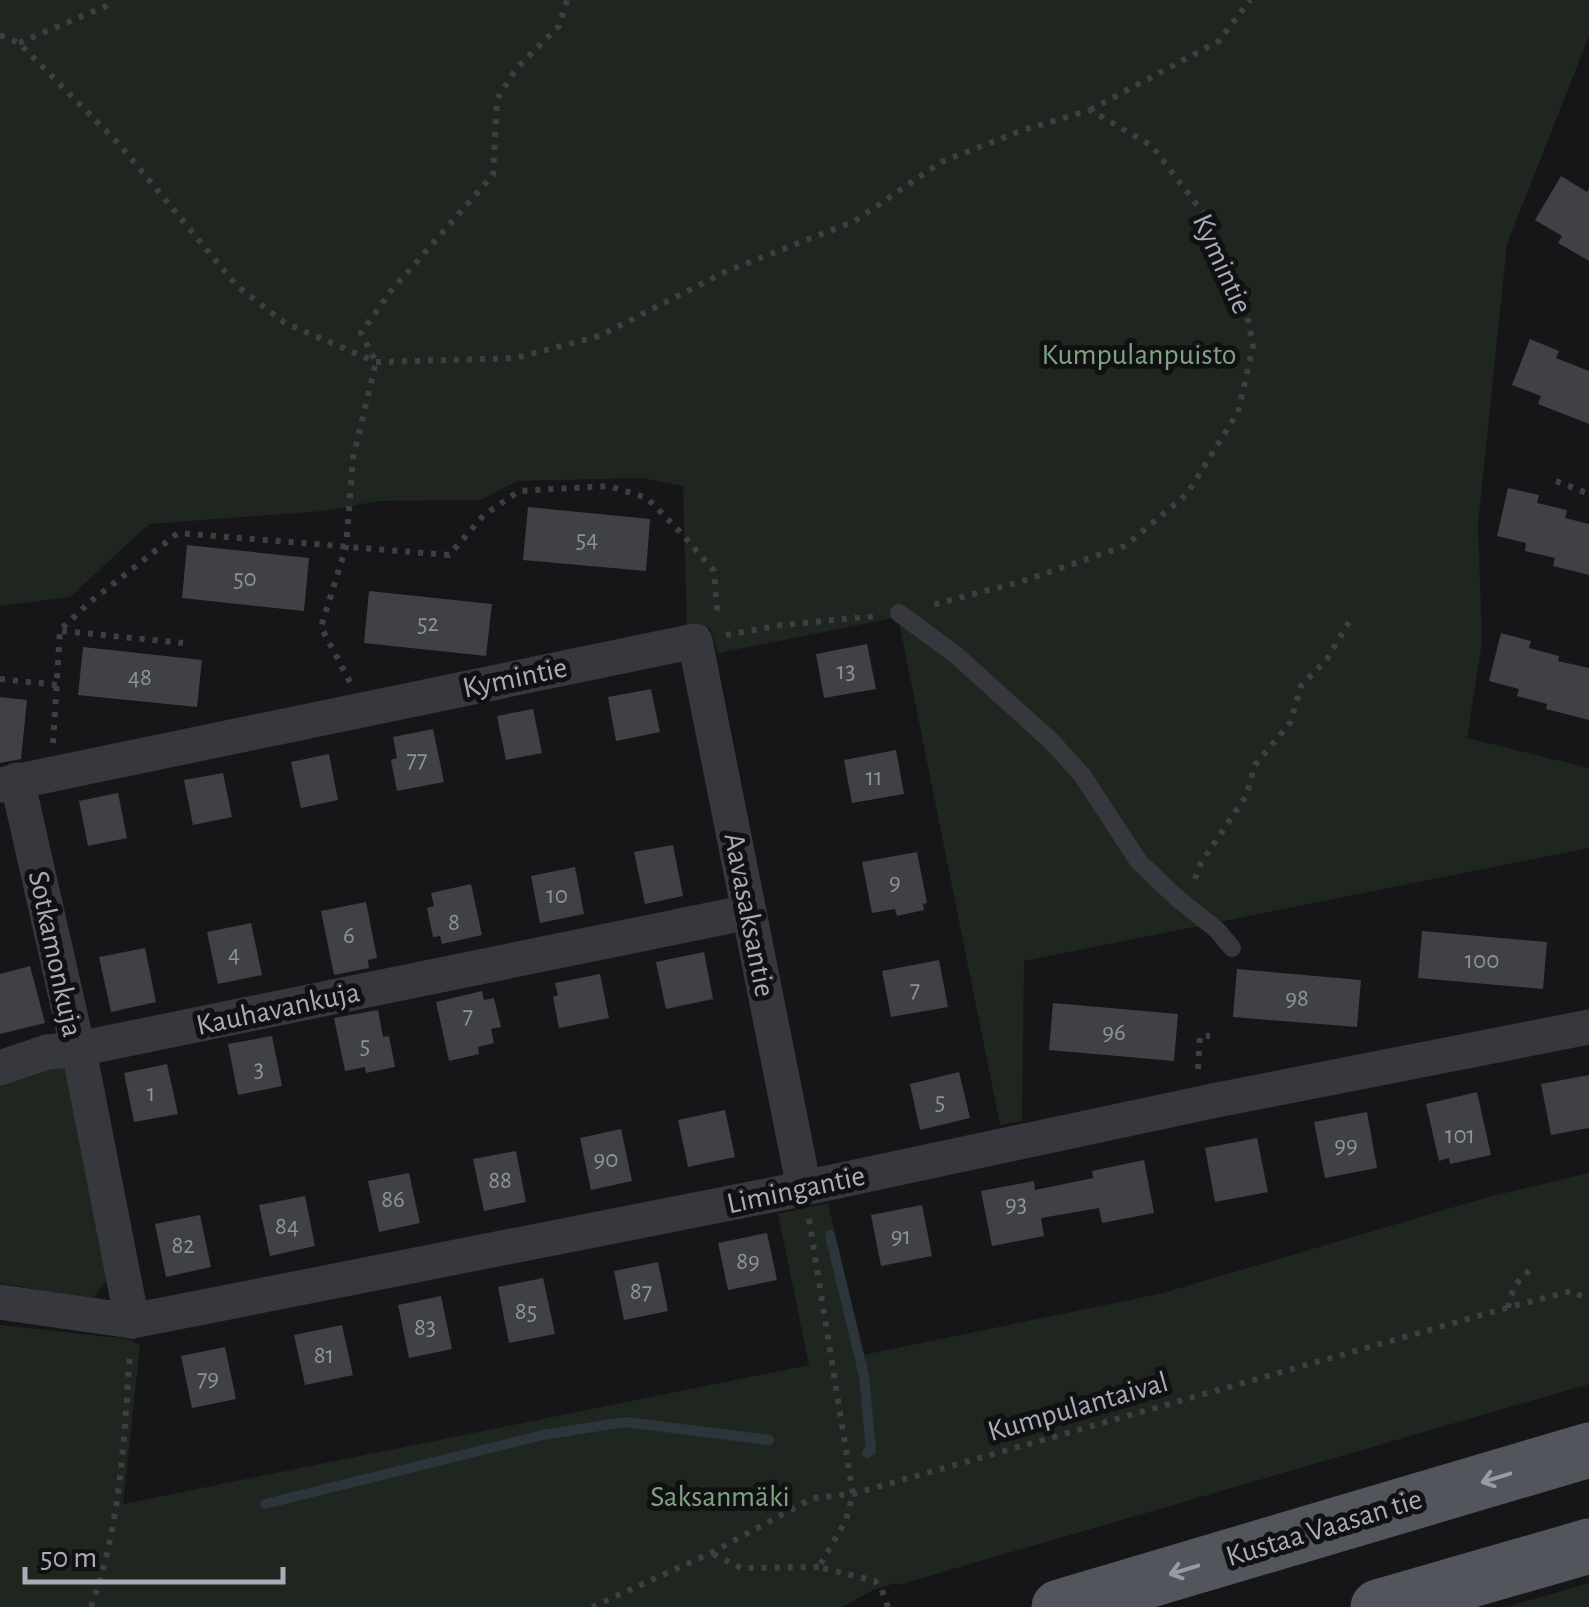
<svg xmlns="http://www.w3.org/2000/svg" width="1589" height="1607" font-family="'Alegreya Sans',sans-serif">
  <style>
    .green { fill: #1e261f }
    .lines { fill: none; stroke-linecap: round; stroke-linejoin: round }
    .stream { stroke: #2c353c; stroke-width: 10 }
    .building { fill: #404145 }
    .path { stroke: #3d3f44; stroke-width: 6; stroke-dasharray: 5 8; stroke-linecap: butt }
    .service { stroke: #37383d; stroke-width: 18 }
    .minor { stroke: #37383d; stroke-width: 35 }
    .primary { stroke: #53555c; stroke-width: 55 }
    .oneway { stroke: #979ba6 }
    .labels { text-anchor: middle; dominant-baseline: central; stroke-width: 10; stroke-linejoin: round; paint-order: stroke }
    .number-label { font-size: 25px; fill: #8e929b }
    .street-label { font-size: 30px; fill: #a8adb8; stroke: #111113 }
    .park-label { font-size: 30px; fill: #7fa381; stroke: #111113 }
  </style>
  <rect width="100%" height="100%" fill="#161618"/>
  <g class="green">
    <path d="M0 0H1589V36L1507 244 1478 524 1482 642 1467 738 1589 768V848L1024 961 1022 1121 1000 1125 898 617 718 653 710 628 687 632 683 486 643 478 517 481 481 500 379 501 323 511 149 524 70 597 0 606Z"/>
    <path d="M70 1062 111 1274 92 1299 0 1283V1079Z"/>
    <path d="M1589 1173V1384L898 1585 896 1583 873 1590 842 1607H0V1325L127 1339 140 1345 123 1504 809 1365 778 1214 828 1203 863 1355 1163 1293 1488 1197Z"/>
    <path d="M1589 1583V1607H1507Z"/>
  </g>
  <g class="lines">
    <g class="stream">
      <path d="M830 1235 864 1376 871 1451 867 1453"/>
      <path d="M265 1504 543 1435 625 1422 769 1440"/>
    </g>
  </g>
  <g class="building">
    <path d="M1561 176 1587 192 1589 189V261L1558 243 1562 236 1535 220Z"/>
    <path d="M1530 339 1559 351 1556 358 1589 371V424L1538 404 1541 396 1512 385Z"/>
    <path d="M1508 488 1539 495 1537 503 1567 510 1565 518 1589 524V575L1553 566 1555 558 1525 551 1526 543 1497 536Z"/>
    <path d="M528 507 650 519 646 571 523 560Z"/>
    <path d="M187 545 309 558 304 611 182 598Z"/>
    <path d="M369 591 492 604 486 656 364 643Z"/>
    <path d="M1501 633 1531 641 1529 648 1559 656 1558 661 1589 668V720L1546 709 1547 704 1517 696 1519 689 1489 681Z"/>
    <path d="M867 644 876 689 824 698 816 654Z"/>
    <path d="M83 647 202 660 197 707 78 695Z"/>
    <path d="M651 689 660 732 616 741 608 697Z"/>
    <path d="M0 697 27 700 21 759 0 763Z"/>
    <path d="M533 709 542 753 506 760 497 716Z"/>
    <path d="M433 729 444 782 397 791 391 760 397 758 393 737Z"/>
    <path d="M896 750 904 794 852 803 844 760Z"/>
    <path d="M329 754 338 800 301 808 291 762Z"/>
    <path d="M223 773 232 817 193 825 184 780Z"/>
    <path d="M118 793 127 838 88 846 79 801Z"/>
    <path d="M673 845 683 896 645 904 634 852Z"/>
    <path d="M917 852 927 903 923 904 924 910 897 916 895 909 872 913 862 862Z"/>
    <path d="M575 867 584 914 540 923 531 876Z"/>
    <path d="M471 884 482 935 442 944 440 936 433 937 427 908 434 906 431 893Z"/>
    <path d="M366 902 377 958 368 960 369 968 334 975 321 911Z"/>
    <path d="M251 923 262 975 218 984 207 932Z"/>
    <path d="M1422 931 1547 942 1543 989 1418 978Z"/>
    <path d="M145 948 156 1002 111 1012 99 957Z"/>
    <path d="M704 952 713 999 666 1009 656 962Z"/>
    <path d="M939 960 948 1007 891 1017 882 971Z"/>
    <path d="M30 966 45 1023 0 1034V974Z"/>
    <path d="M1237 969 1361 980 1357 1027 1233 1017Z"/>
    <path d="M600 974 609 1018 559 1028 553 997 558 995 555 983Z"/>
    <path d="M482 991 484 1000 494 998 501 1027 491 1029 494 1043 478 1047 479 1054 449 1061 436 1002Z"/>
    <path d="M1053 1003 1178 1014 1174 1061 1049 1050Z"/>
    <path d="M378 1010 383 1037 389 1036 395 1067 366 1073 365 1067 345 1071 334 1018Z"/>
    <path d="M272 1036 282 1086 238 1095 228 1044Z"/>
    <path d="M167 1064 178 1114 134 1122 124 1073Z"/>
    <path d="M959 1072 970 1118 920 1130 910 1084Z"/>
    <path d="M1589 1075V1128L1551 1135 1541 1084Z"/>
    <path d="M1477 1092 1491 1155 1450 1164 1449 1158 1439 1161 1426 1104Z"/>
    <path d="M725 1110 735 1157 688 1167 678 1120Z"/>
    <path d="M1367 1112 1377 1168 1325 1178 1314 1122Z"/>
    <path d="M621 1129 632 1181 591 1190 580 1138Z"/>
    <path d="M1257 1138 1268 1192 1215 1202 1205 1148Z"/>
    <path d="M516 1151 526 1202 484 1211 473 1159Z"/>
    <path d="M1144 1160 1154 1213 1102 1223 1099 1208 1041 1218 1044 1236 992 1246 981 1191 1034 1181 1035 1190 1093 1178 1092 1171Z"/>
    <path d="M409 1173 420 1223 379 1232 368 1181Z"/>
    <path d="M305 1196 315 1246 270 1256 259 1205Z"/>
    <path d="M922 1205 932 1256 881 1266 871 1215Z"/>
    <path d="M200 1215 211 1267 166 1277 155 1224Z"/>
    <path d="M767 1233 777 1280 728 1290 718 1243Z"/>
    <path d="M658 1262 668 1311 624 1320 614 1271Z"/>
    <path d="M543 1278 555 1334 509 1343 498 1287Z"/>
    <path d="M441 1296 452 1349 409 1358 398 1305Z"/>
    <path d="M342 1325 353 1375 305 1385 294 1335Z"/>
    <path d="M225 1347 236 1399 192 1408 181 1356Z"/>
  </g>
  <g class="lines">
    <g class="path">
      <path d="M0 35 19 43 119 144 237 286 285 323 376 362 516 358 599 336 727 271 855 221 941 162 1023 130 1090 110 1152 146 1210 222 1244 300 1253 346 1238 412 1187 494 1125 546 1020 582 928 606"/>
      <path d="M19 43 106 6 112 0"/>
      <path d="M1090 110 1219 41 1250 0"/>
      <path d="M1556 481 1589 494"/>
      <path d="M62 631 183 643"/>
      <path d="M726 635 782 625 877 616"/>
      <path d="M0 679 57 685"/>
      <path d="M350 682 321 627 346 547 353 458 376 362 361 333 390 292 493 175 497 99 516 69 559 26 567 0"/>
      <path d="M53 743 60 630 90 602 178 533 449 555 484 515 519 491 609 486 647 498 684 536 714 571 717 610 713 616"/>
      <path d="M1195 879 1201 863 1246 796 1255 765 1290 723 1301 686 1327 659 1349 622"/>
      <path d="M1198 1069 1200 1036H1210"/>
      <path d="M809 1219 853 1494 846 1520 819 1567 875 1581 881 1588 888 1607"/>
      <path d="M1508 1308C1512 1288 1518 1278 1535 1267"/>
      <path d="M713 1554 741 1568 819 1567"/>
      <path d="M91 1607C121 1525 124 1438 130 1352"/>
      <path d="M592 1607 711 1553 813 1498 853 1494 1517 1305 1572 1291 1589 1300"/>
    </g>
    <path class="service" d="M899 613 956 655 1051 741 1082 775 1139 862 1177 898 1217 930 1232 948"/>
    <g class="minor">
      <path d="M17 780 84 1076 132 1321"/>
      <path d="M0 785 695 641 804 1188"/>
      <path d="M0 1068 47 1052 78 1049 749 912"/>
      <path d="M0 1302 132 1321 786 1192 1217 1100 1589 1027"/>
    </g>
    <g class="primary">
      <path d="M1059 1607 1589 1450"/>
      <path d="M1378 1607 1589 1546"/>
    </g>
  </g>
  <defs><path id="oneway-shaft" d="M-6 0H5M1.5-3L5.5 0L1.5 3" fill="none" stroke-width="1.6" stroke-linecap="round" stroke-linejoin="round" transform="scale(2.5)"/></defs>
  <g class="oneway">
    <use href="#oneway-shaft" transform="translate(1496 1478) rotate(163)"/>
    <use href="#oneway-shaft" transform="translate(1184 1570) rotate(163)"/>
  </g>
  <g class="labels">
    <g class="number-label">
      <text x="587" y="539">54</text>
      <text x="245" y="578">50</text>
      <text x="428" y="623">52</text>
      <text x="846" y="671">13</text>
      <text x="140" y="677">48</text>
      <text x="417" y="759">77</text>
      <text x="874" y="777">11</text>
      <text x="895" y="882">9</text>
      <text x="557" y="895">10</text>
      <text x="454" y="922">8</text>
      <text x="349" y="935">6</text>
      <text x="234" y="954">4</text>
      <text x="1482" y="960">100</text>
      <text x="915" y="989">7</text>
      <text x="1297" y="998">98</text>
      <text x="468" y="1015">7</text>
      <text x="1114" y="1032">96</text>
      <text x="365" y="1045">5</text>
      <text x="259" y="1069">3</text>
      <text x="151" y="1093">1</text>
      <text x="940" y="1101">5</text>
      <text x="1460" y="1135">101</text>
      <text x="1346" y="1145">99</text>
      <text x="606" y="1159">90</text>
      <text x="500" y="1180">88</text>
      <text x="393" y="1199">86</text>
      <text x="1016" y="1204">93</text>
      <text x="287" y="1226">84</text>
      <text x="901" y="1236">91</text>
      <text x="183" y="1245">82</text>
      <text x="748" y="1261">89</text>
      <text x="641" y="1291">87</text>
      <text x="526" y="1311">85</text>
      <text x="425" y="1327">83</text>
      <text x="324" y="1355">81</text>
      <text x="208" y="1378">79</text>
    </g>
    <g class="street-label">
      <text transform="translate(1222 264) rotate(66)">Kymintie</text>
      <text transform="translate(515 678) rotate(-12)">Kymintie</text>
      <text transform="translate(749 915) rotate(79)">Aavasaksantie</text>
      <text transform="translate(55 954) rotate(78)">Sotkamonkuja</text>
      <text transform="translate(278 1009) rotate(-12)">Kauhavankuja</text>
      <text transform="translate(796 1190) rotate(-12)">Limingantie</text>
      <text transform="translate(1078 1407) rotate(-16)">Kumpulantaival</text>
      <text transform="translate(1324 1528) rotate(-17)">Kustaa Vaasan tie</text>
    </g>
    <g class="park-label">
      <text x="1139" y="355">Kumpulanpuisto</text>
      <text x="720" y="1497">Saksanmäki</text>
    </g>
  </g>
  <path d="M25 1567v15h258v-15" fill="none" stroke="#a8adb8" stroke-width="5"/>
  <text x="40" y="1567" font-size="30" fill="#a8adb8" stroke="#111113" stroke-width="8" paint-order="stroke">50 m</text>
</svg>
